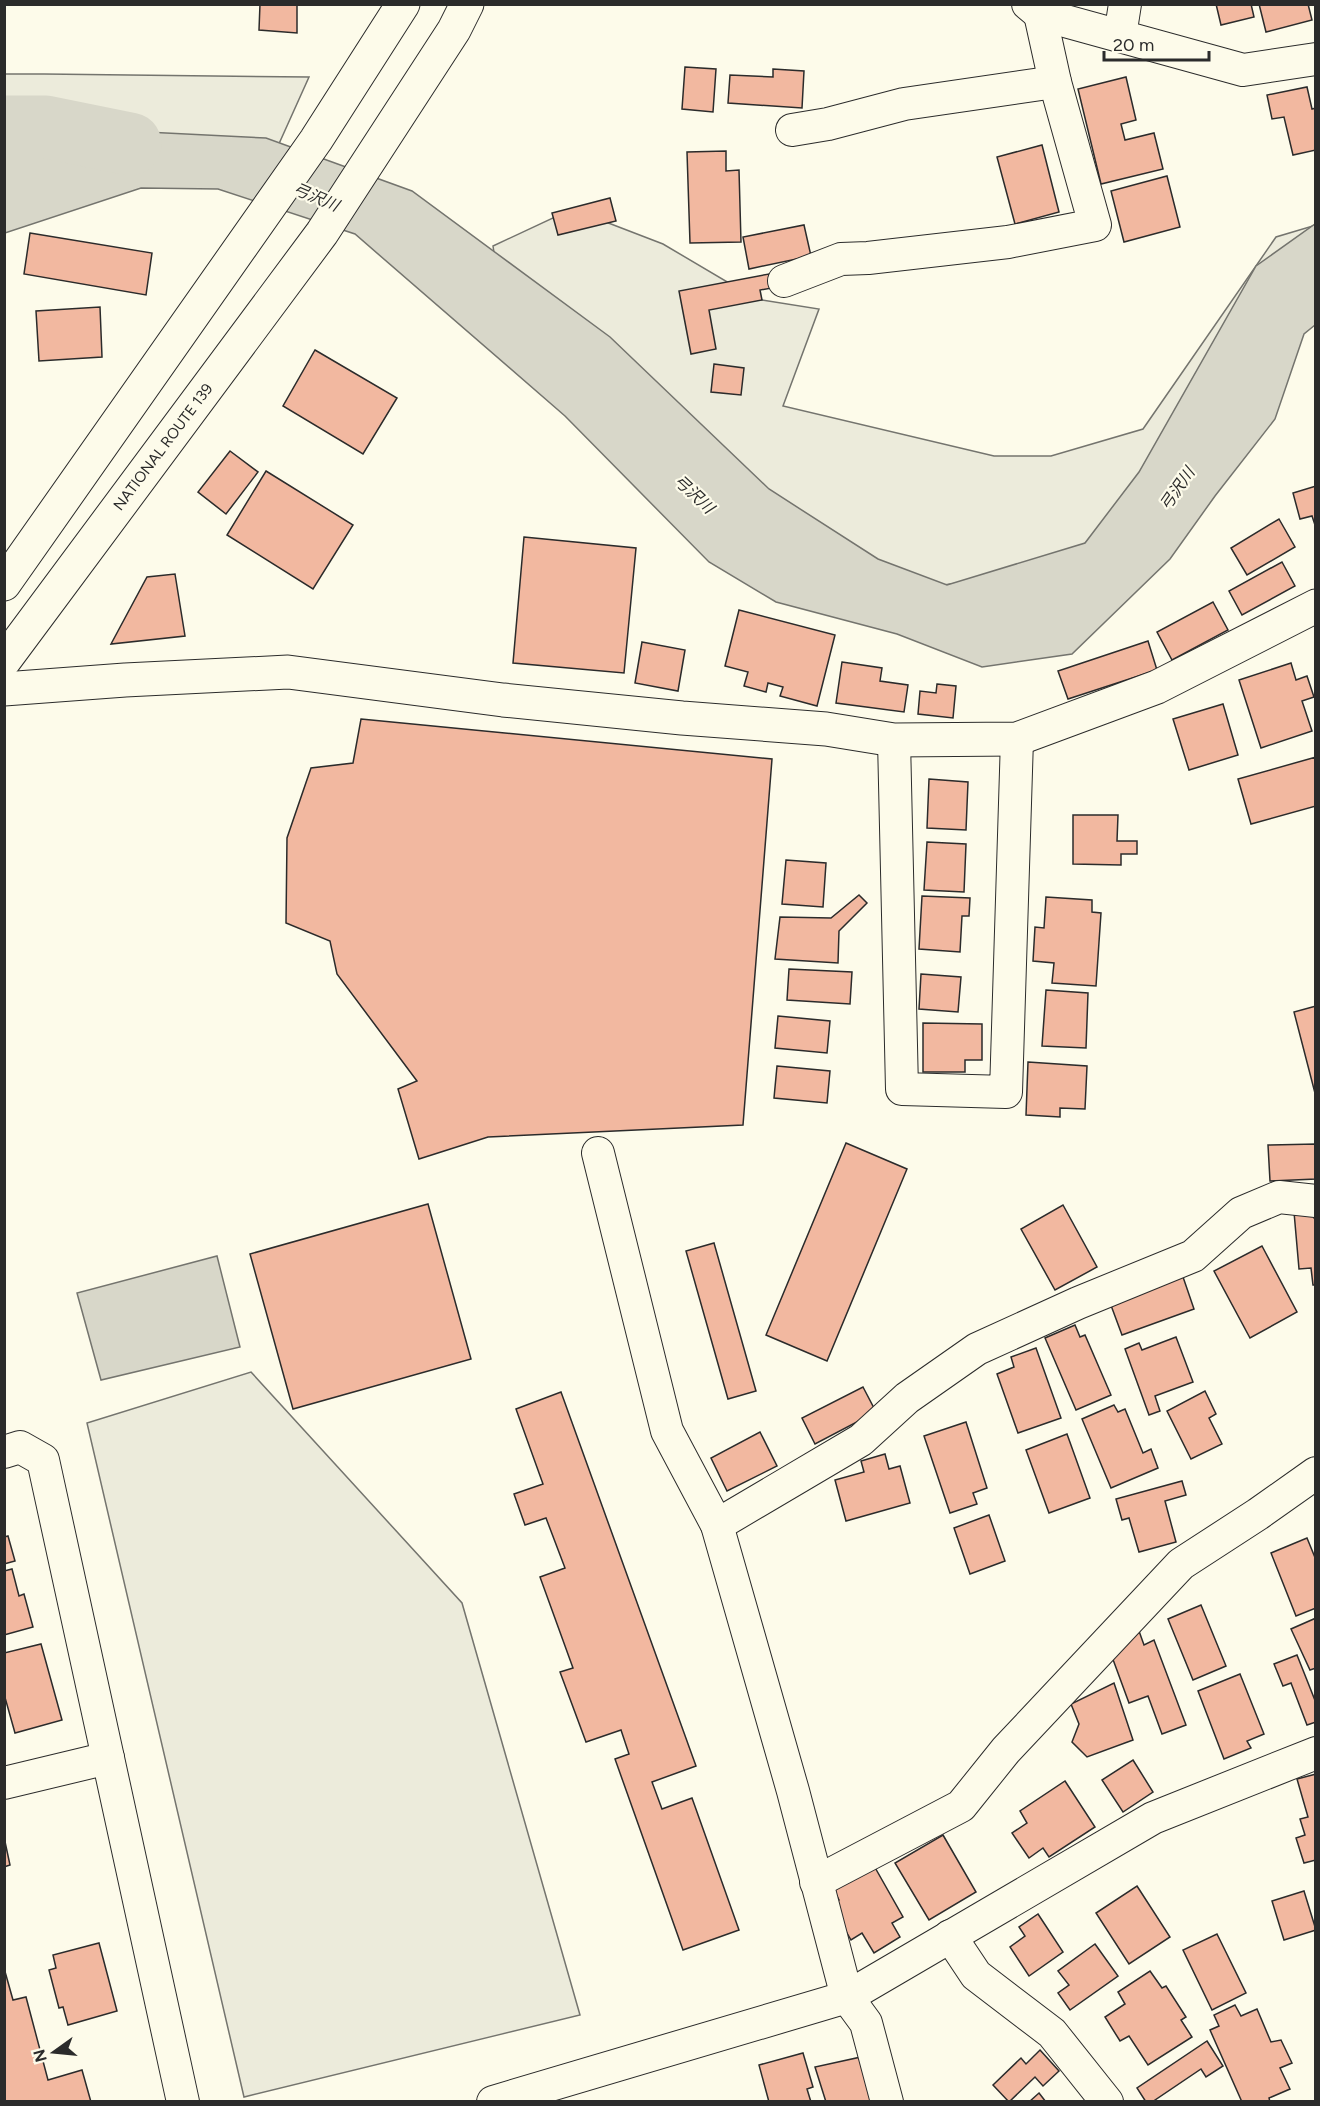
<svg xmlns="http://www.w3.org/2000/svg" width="1320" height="2106" font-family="Figtree,'Noto Sans JP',sans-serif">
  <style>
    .green { fill: #ecebdb; stroke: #74746e; stroke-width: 1.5 }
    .water { fill: #d8d7c9; stroke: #74746e; stroke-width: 1.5 }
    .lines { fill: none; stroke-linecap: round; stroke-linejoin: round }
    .river { stroke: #d8d7c9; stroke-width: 63 }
    .building { fill: #f2b8a0; stroke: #2b2b2b; stroke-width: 1.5 }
    .street-casing { stroke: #2b2b2b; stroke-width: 34 }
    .secondary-casing { stroke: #2b2b2b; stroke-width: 35 }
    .highway-casing { stroke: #2b2b2b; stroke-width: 35 }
    .street { stroke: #fdfbea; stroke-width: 32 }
    .secondary { stroke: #fdfbea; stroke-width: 33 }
    .highway { stroke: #fdfbea; stroke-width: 33 }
    .labels { text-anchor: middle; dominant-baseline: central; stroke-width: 4.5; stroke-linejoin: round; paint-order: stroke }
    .street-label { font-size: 15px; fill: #2b2b2b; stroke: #fdfbea }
    .water-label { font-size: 16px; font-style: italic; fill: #2b2b2b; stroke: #fdfbea }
  </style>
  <rect width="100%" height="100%" fill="#fdfbea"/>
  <g class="green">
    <path d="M4 74H44L309 77 264 177 5 181Z"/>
    <path d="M572 209 663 244 756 299 819 309 783 406 994 456H1051L1143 429 1276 237 1316 225 1126 508 1055 569 930 587 810 524 502 305 493 246Z"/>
    <path d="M251 1372 462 1603 580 2015 244 2097 87 1423Z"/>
  </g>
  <g class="water">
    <path d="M46 127 266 138 412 191 610 337 769 489 878 559 947 585 1085 543 1139 472 1256 266 1315 224V325L1304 334 1275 419 1215 496 1170 559 1072 654 982 667 897 634 776 602 709 562 565 416 355 234 218 189 141 188 5 233 4 129Z"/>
    <path d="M217 1256 240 1347 101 1380 77 1293Z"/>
  </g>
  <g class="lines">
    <path class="river" d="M4 127H46L130 144"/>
  </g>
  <g class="building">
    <path d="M260 4H297V33L259 30Z"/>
    <path d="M1216 4H1251L1254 17 1221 25Z"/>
    <path d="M1259 4H1308L1312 20 1266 32Z"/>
    <path d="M685 67 716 69 713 112 682 109Z"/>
    <path d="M773 69 804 71 802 108 728 103 730 75 773 77Z"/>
    <path d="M1126 77 1136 120 1121 124 1125 140 1154 133 1163 169 1101 184 1078 89Z"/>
    <path d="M1307 87 1312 109 1316 108V150L1293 155 1284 117 1272 119 1267 95Z"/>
    <path d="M1042 145 1059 212 1015 224 997 157Z"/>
    <path d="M726 151V171L739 170 741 242 690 243 687 152Z"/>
    <path d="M1167 176 1180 227 1124 242 1111 191Z"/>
    <path d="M610 198 616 221 558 235 552 213Z"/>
    <path d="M804 225 811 256 749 269 743 237Z"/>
    <path d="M30 233 152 253 146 295 24 274Z"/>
    <path d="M769 274 772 288 760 290 762 300 709 310 716 349 691 354 679 291Z"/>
    <path d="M100 307 102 357 39 361 36 311Z"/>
    <path d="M315 350 397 398 363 454 283 406Z"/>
    <path d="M714 364 744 368 741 395 711 392Z"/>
    <path d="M230 451 258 472 226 514 198 492Z"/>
    <path d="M266 471 353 525 313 589 227 535Z"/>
    <path d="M1316 486V528L1312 516 1300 519 1293 493Z"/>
    <path d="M1279 519 1295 547 1247 575 1231 548Z"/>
    <path d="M524 537 636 548 624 673 513 663Z"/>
    <path d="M1282 562 1295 586 1242 615 1229 591Z"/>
    <path d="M175 574 185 636 111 644 147 577Z"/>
    <path d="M1213 602 1228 630 1172 660 1157 632Z"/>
    <path d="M739 610 835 635 817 706 780 696 783 687 768 683 766 692 744 686 748 672 725 666Z"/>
    <path d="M1148 641 1157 670 1068 699 1058 671Z"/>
    <path d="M642 642 685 650 678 691 635 683Z"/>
    <path d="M842 662 882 668 880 681 908 685 904 712 836 703Z"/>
    <path d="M1291 663 1296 680 1307 676 1314 697 1302 701 1312 731 1261 748 1239 680Z"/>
    <path d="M937 684 956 686 953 718 918 714 920 691 936 693Z"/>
    <path d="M1223 704 1238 755 1189 770 1173 719Z"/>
    <path d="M361 719 772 759 743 1125 488 1137 419 1159 398 1089 417 1081 337 974 330 941 286 923 287 838 311 768 353 763Z"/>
    <path d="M1316 757V806L1251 824 1238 779Z"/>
    <path d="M929 779 968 782 966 830 927 828Z"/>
    <path d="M1073 815H1118L1117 841H1137V854H1121V865L1073 864Z"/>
    <path d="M927 842 966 844 964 892 924 890Z"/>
    <path d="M786 860 826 863 823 907 782 904Z"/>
    <path d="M859 895 867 903 839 931 838 963 775 959 780 917 831 918Z"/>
    <path d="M922 896 970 898 969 916H962L960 952 919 949Z"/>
    <path d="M1046 897 1092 900V912L1101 913 1096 986 1052 983 1054 963 1033 961 1035 927 1044 928Z"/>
    <path d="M789 969 852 972 850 1004 787 1000Z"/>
    <path d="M921 974 961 977 958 1012 919 1009Z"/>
    <path d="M1046 990 1088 993 1086 1048 1042 1046Z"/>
    <path d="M1316 1006V1097L1294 1012Z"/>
    <path d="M778 1016 830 1021 827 1053 775 1048Z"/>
    <path d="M923 1023 982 1024V1060H965V1072H923Z"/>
    <path d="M1028 1062 1087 1066 1085 1109 1060 1108V1117L1026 1115Z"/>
    <path d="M777 1066 830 1071 827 1103 774 1098Z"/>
    <path d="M846 1143 907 1169 827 1361 766 1335Z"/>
    <path d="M1316 1144V1179L1270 1181 1268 1145Z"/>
    <path d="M428 1204 471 1359 293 1409 250 1254Z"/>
    <path d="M1063 1205 1097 1267 1055 1290 1021 1229Z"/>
    <path d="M1313 1210 1314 1218H1316V1285H1313L1311 1268 1299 1269 1294 1212Z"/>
    <path d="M714 1243 756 1391 728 1399 686 1251Z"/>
    <path d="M1262 1246 1297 1312 1250 1338 1214 1271Z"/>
    <path d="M1182 1274 1194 1309 1122 1335 1109 1300Z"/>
    <path d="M1075 1325 1080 1337 1085 1335 1111 1395 1076 1410 1045 1338Z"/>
    <path d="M1176 1337 1193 1382 1155 1396 1160 1411 1149 1415 1125 1349 1139 1343 1142 1350Z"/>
    <path d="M1036 1348 1061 1418 1018 1433 997 1374 1014 1367 1011 1357Z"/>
    <path d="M863 1387 876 1412 815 1444 802 1418Z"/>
    <path d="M1205 1391 1216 1414 1209 1418 1222 1444 1191 1459 1167 1411Z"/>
    <path d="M561 1392 696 1766 652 1782 662 1809 692 1798 739 1930 683 1950 615 1759 629 1754 621 1730 586 1742 560 1672 573 1668 540 1577 565 1568 546 1518 525 1525 514 1494 543 1484 516 1409Z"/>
    <path d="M1114 1405 1118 1412 1125 1409 1143 1453 1151 1449 1158 1468 1111 1488 1082 1419Z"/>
    <path d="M966 1422 987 1488 973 1493 977 1504 950 1513 924 1436Z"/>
    <path d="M760 1432 777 1466 727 1491 711 1458Z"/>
    <path d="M1067 1434 1090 1498 1049 1513 1026 1450Z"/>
    <path d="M885 1454 889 1469 900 1466 910 1503 846 1521 835 1480 864 1472 861 1461Z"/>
    <path d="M1182 1481 1186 1495 1165 1501 1176 1542 1139 1552 1129 1518 1122 1520 1116 1499Z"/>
    <path d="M989 1515 1005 1561 970 1574 954 1528Z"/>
    <path d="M8 1536 15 1561 4 1564V1537Z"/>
    <path d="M1307 1538 1316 1560V1608L1296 1616 1271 1553Z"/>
    <path d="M12 1569 19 1596 24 1594 33 1627 4 1635V1571Z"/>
    <path d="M1201 1605 1226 1666 1193 1680 1168 1619Z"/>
    <path d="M1316 1618V1668L1310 1670 1291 1629Z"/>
    <path d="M1139 1631 1144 1645 1154 1640 1186 1725 1162 1734 1148 1696 1129 1703 1111 1654Z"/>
    <path d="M41 1644 62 1720 15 1733 4 1694V1653Z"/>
    <path d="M1297 1655 1316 1703V1722L1307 1725 1291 1683 1283 1686 1274 1664Z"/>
    <path d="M1240 1674 1264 1734 1247 1741 1251 1748 1224 1759 1198 1691Z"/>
    <path d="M1114 1683 1133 1740 1087 1757 1072 1742 1079 1724 1071 1704Z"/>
    <path d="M1133 1760 1153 1792 1123 1812 1102 1780Z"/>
    <path d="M1316 1774V1860L1304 1863 1296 1838 1305 1835 1300 1819 1308 1817 1297 1779Z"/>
    <path d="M1065 1781 1095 1827 1049 1857 1043 1848 1029 1858 1012 1833 1027 1823 1020 1811Z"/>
    <path d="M943 1835 976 1892 929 1920 895 1863Z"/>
    <path d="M4 1837 10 1865 4 1867Z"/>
    <path d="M873 1864 903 1917 892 1923 900 1937 874 1953 862 1933 851 1940 831 1905 839 1900 832 1887Z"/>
    <path d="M1137 1886 1170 1937 1129 1964 1096 1913Z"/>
    <path d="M1304 1891 1316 1930 1284 1940 1272 1901Z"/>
    <path d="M1038 1914 1063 1952 1029 1976 1010 1947 1025 1936 1019 1927Z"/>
    <path d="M1217 1934 1246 1993 1212 2010 1183 1950Z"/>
    <path d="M99 1943 117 2011 68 2025 63 2007 59 2008 49 1970 56 1968 53 1955Z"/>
    <path d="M1095 1944 1118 1976 1070 2010 1058 1993 1069 1985 1058 1971Z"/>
    <path d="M4 1968 13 2000 26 1997 48 2080 82 2070 91 2102H4Z"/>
    <path d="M1150 1971 1162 1988 1166 1986 1186 2017 1181 2020 1192 2037 1148 2065 1129 2036 1120 2041 1105 2017 1125 2004 1118 1992Z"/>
    <path d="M1235 2005 1241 2016 1257 2009 1271 2042 1281 2040 1292 2063 1280 2068 1290 2089 1269 2098 1270 2102H1242L1210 2030 1219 2026 1214 2015Z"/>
    <path d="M1207 2041 1223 2066 1206 2077 1201 2069 1152 2102H1146L1137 2088Z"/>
    <path d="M1040 2050 1059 2071 1043 2086 1035 2077 1009 2102 993 2085 1021 2058 1026 2064Z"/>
    <path d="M803 2053 813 2087 807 2089 811 2102H769L759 2065Z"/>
    <path d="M861 2057 874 2102H826L815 2067Z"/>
    <path d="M1039 2093 1046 2102H1029Z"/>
  </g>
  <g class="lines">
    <g class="street-casing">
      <g id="street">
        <path d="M1028 4 1040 14 1243 70 1316 59"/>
        <path d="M1120 36 1125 4"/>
        <path d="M792 130 828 124 904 104 1055 82"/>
        <path d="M784 281 841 259 868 258 1008 242 1095 225 1055 82 1040 14"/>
        <path d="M894 740 902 1089 1006 1092 1017 739"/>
        <path d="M598 1153 667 1431 717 1525 793 1791 847 1997 866 2023 887 2102"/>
        <path d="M4 1452 20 1447 43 1460 183 2102"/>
        <path d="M717 1525 861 1440 907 1398 977 1349 1078 1303 1193 1256 1241 1213 1279 1197 1316 1201"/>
        <path d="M4 1783 108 1758"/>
        <path d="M816 1882 961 1806 1006 1750 1181 1564 1258 1514 1316 1473"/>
        <path d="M950 1936 976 1975 1052 2033 1107 2102"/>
        <path d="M493 2102 847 1997 1153 1818 1316 1753"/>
      </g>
    </g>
    <g class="secondary-casing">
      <path id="secondary" d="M4 689 125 680 288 672 503 700 682 718 826 729 894 740 1017 739 1157 687 1316 606"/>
    </g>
    <g class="highway-casing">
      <g id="highway">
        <path d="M4 584 316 140 403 4"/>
        <path d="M4 661 322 233 454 30 467 4"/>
      </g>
    </g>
    <use href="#street" class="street"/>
    <use href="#secondary" class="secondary"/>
    <use href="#highway" class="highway"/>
  </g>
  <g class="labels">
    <g class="street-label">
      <text transform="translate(163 447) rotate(-53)">NATIONAL ROUTE 139</text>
    </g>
    <g class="water-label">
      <text transform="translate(316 197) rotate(23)">弓沢川</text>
      <text transform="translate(1177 489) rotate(-55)">弓沢川</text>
      <text transform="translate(694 494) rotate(43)">弓沢川</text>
    </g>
  </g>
  <rect width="1320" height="2106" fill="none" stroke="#2b2b2b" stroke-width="12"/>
  <g transform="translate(54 2052) rotate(255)" stroke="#fdfbea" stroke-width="4.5" paint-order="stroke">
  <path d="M0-4.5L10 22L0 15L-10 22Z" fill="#2b2b2b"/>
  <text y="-9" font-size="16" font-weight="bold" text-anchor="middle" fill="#2b2b2b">N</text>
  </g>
  <path d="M1104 51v9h105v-9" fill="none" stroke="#2b2b2b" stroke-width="3"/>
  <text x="1113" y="51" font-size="18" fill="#2b2b2b" stroke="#fdfbea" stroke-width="4.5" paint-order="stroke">20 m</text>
</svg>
